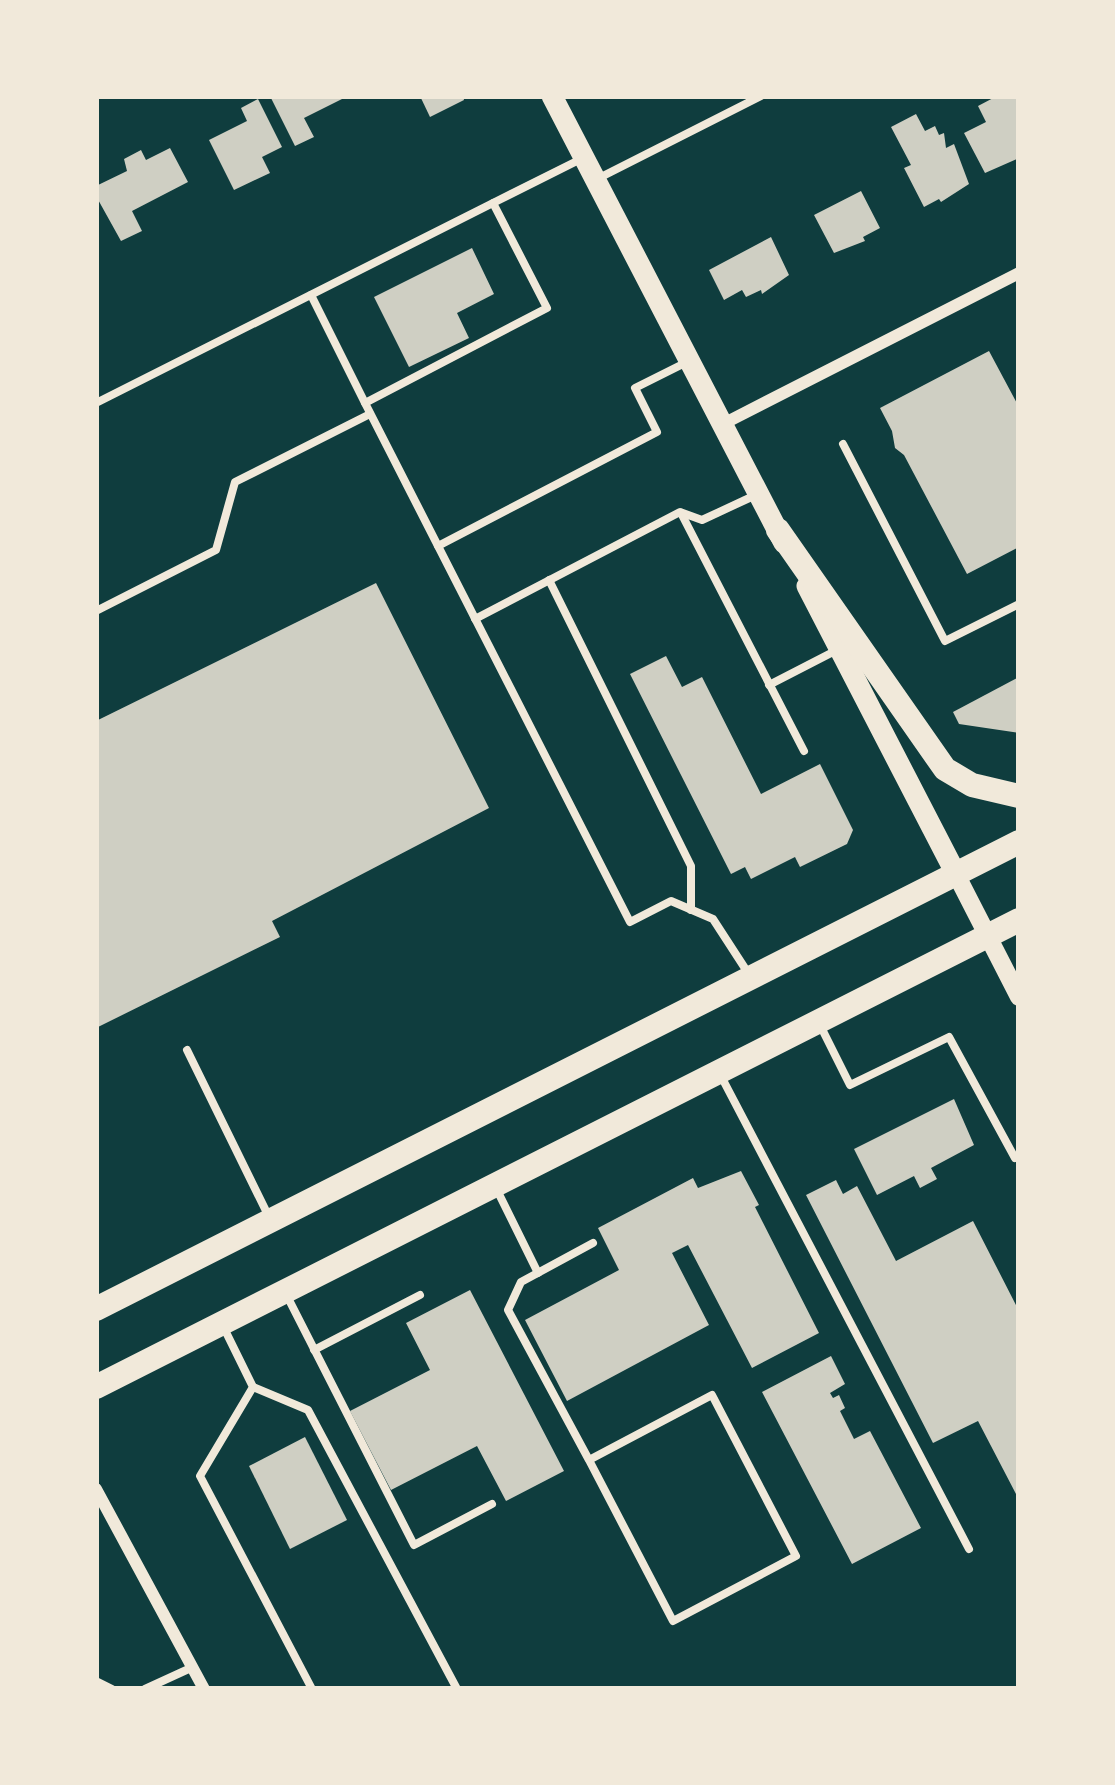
<svg xmlns="http://www.w3.org/2000/svg" width="1115" height="1785" font-family="'Asap Condensed',sans-serif">
  <style>
    .building { fill: #cfcfc3 }
    .lines { fill: none; stroke-linecap: round; stroke-linejoin: round }
    .service { stroke: #f1e9da; stroke-width: 8 }
    .minor { stroke: #f1e9da; stroke-width: 12 }
    .tertiary { stroke: #f1e9da; stroke-width: 18 }
    .secondary { stroke: #f1e9da; stroke-width: 21 }
    .primary { stroke: #f1e9da; stroke-width: 24 }
  </style>
  <rect width="100%" height="100%" fill="#0f3d3e"/>
  <g class="building">
    <path d="M270 96H348L304 118 314 137 295 146Z"/>
    <path d="M420 96H463L464 100 430 117Z"/>
    <path d="M997 96H1019V158L985 173 964 133 986 122 978 106Z"/>
    <path d="M258 99 282 147 262 157 270 173 234 190 209 140 247 121 241 108Z"/>
    <path d="M916 114 925 131 935 126 939 135 944 133 946 148 954 144 969 184 941 202 939 199 924 207 904 168 911 165 891 127Z"/>
    <path d="M170 148 188 182 132 211 142 231 121 241 96 196V186L127 171 124 159 141 150 146 160Z"/>
    <path d="M861 191 880 228 863 237 865 241 834 253 814 215Z"/>
    <path d="M771 237 789 275 762 294 761 290 746 297 742 290 724 300 709 270Z"/>
    <path d="M472 248 494 294 457 313 469 338 409 367 374 297Z"/>
    <path d="M989 351 1019 407V547L967 574 904 455 895 448 892 431 880 408Z"/>
    <path d="M376 583 489 808 272 921 280 937 96 1028V721Z"/>
    <path d="M666 656 682 687 702 677 761 794 820 764 853 830 847 844 800 867 795 857 751 879 745 867 731 874 630 674Z"/>
    <path d="M1019 677V733L959 724 953 712Z"/>
    <path d="M954 1099 974 1145 931 1168 937 1179 920 1188 914 1176 877 1195 854 1149Z"/>
    <path d="M741 1171 759 1205 755 1207 819 1333 752 1368 688 1245 672 1253 709 1325 567 1401 525 1320 619 1270 598 1228 693 1178 698 1188Z"/>
    <path d="M836 1180 843 1194 857 1186 896 1261 973 1221 1019 1311V1492L1016 1494 978 1421 933 1443 806 1195Z"/>
    <path d="M470 1290 564 1471 506 1501 477 1446 391 1490 350 1411 430 1370 406 1323Z"/>
    <path d="M831 1356 845 1384 830 1393 833 1398 839 1395 845 1408 840 1411 854 1439 870 1431 921 1528 852 1564 762 1392Z"/>
    <path d="M305 1437 347 1520 290 1549 249 1466Z"/>
  </g>
  <g class="lines">
    <g class="service">
      <path d="M583 158 493 203 547 308 365 403 630 922 671 901 713 919 750 976"/>
      <path d="M597 179 761 96"/>
      <path d="M311 295 365 403"/>
      <path d="M96 403 493 203"/>
      <path d="M843 444 945 641 1019 604"/>
      <path d="M681 513 804 751"/>
      <path d="M438 546 657 432 635 388 685 363"/>
      <path d="M549 580 691 866V910"/>
      <path d="M96 611 216 550 235 482 370 414"/>
      <path d="M475 619 680 512 702 520 758 494"/>
      <path d="M769 685 837 650"/>
      <path d="M821 1027 850 1085 949 1037 1015 1158 1019 1156"/>
      <path d="M187 1050 268 1215"/>
      <path d="M722 1078 969 1549"/>
      <path d="M496 1188 538 1273"/>
      <path d="M286 1294 414 1545 492 1504"/>
      <path d="M223 1326 253 1387 200 1476 312 1689"/>
      <path d="M314 1350 420 1295"/>
      <path d="M253 1387 308 1410 457 1689"/>
      <path d="M589 1460 673 1621 796 1556 712 1395 589 1460 508 1310 521 1282 593 1243"/>
      <path d="M96 1681 112 1689"/>
      <path d="M145 1689 193 1667"/>
    </g>
    <g class="minor">
      <path d="M723 424 1019 273"/>
      <path d="M96 1489 204 1689"/>
    </g>
    <path class="tertiary" d="M956 874 1019 997"/>
    <g class="secondary">
      <path d="M552 96 784 543"/>
      <path d="M807 586 956 874"/>
    </g>
    <g class="primary">
      <path d="M778 530 945 769 972 785 1019 796"/>
      <path d="M96 1309 1019 842"/>
      <path d="M96 1387 1019 920"/>
    </g>
  </g>
  <rect width="1115" height="1785" fill="none" stroke="#f1e9da" stroke-width="198"/>
</svg>
